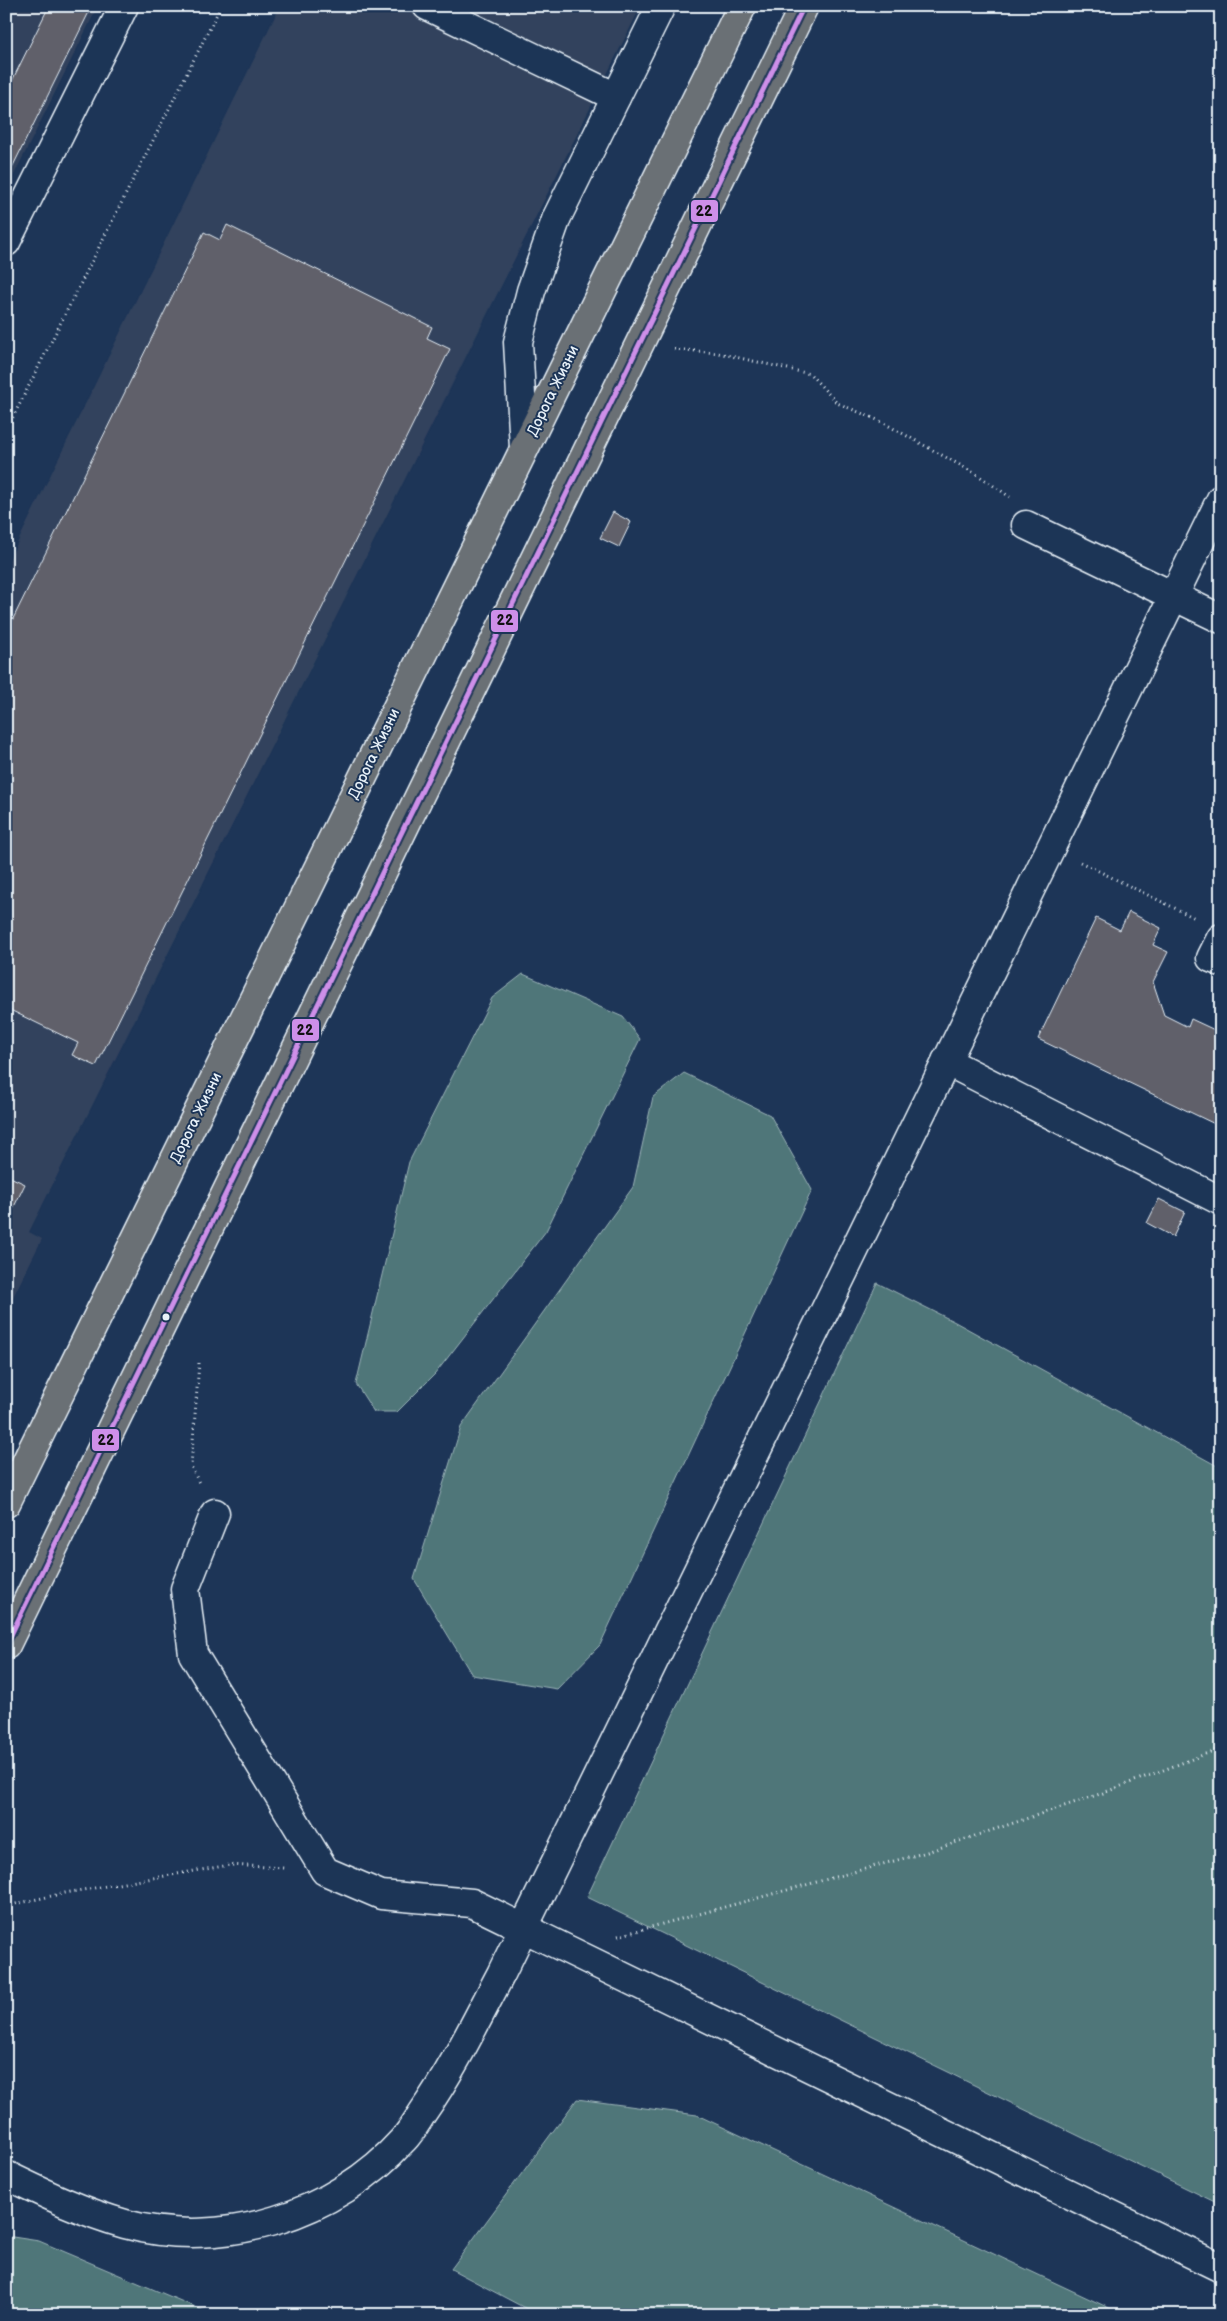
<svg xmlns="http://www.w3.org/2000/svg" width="1227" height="2321" font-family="'Balsamiq Sans',sans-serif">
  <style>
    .built { fill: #31425d }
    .green { fill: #4f7679; stroke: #9cb4b8 }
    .building { fill: #61606b; stroke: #e8f1f8 }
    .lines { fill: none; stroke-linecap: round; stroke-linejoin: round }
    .minor-casing { stroke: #e8f1f8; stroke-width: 31 }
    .major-casing { stroke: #e8f1f8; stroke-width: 31 }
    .path { stroke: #e8f1f8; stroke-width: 3; stroke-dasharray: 1 4; stroke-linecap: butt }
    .minor { stroke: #1d3557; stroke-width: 28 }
    .major { stroke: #6b6f74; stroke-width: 28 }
    .bus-1-casing { stroke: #1d3557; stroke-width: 9 }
    .bus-1 { stroke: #ce8fe9; stroke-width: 5 }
    .bus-dot { fill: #e8f1f8; stroke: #1d3557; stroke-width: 2 }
    .labels { text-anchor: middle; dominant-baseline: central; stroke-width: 4; stroke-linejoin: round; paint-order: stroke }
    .street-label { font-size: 15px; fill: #e8f1f8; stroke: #1d3557 }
    .line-badge { stroke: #1d3557; stroke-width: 2 }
    .pale-badge-label { font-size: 14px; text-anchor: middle; font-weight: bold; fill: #111 }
  </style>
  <rect width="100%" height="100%" fill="#1d3557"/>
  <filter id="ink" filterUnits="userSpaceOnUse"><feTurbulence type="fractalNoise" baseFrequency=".02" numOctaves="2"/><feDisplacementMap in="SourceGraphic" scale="10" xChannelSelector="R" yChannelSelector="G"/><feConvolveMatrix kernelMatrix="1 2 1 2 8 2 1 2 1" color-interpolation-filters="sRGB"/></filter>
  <g filter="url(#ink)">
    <g class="built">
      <path d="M6 6H98L6 191Z"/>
      <path d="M280 6H641L29 1232 42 1239 6 1311V566Z"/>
    </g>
    <g class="green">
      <path d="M523 974 623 1017 640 1039 546 1231 435 1374 397 1412H374L356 1384 409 1162 492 998Z"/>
      <path d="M684 1073 770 1115 812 1190 600 1645 557 1689 472 1675 414 1579 461 1427 633 1187 653 1097Z"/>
      <path d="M877 1283 955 1322 1221 1468V2205L587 1897Z"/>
      <path d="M577 2099 697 2115 1124 2315H538L451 2269Z"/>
      <path d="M6 2236 39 2241 214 2315H6Z"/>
    </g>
    <g class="building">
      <path d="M6 6H14L6 22Z"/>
      <path d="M49 6H92L6 180V93Z"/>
      <path d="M227 225 432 327 427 338 450 349 96 1066 72 1055 78 1043 6 1008V633L204 232 220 240Z"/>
      <path d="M613 512 631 522 619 547 600 538Z"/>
      <path d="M1129 912 1161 928 1153 945 1168 952 1153 982 1164 1015 1188 1027 1191 1019 1221 1033V1127L1038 1039 1096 918 1120 930Z"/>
      <path d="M6 1175 25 1184 12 1211 6 1208Z"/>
      <path d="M1159 1199 1185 1212 1173 1237 1147 1223Z"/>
    </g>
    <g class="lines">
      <g class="minor-casing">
        <g id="minor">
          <path d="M427 6 616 97"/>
          <path d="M6 242 124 6"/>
          <path d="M524 448 518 342 531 291 557 217 661 6"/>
          <path d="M1026 525 1221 619"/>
          <path d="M1221 938 1211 958 1221 962"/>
          <path d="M946 1061 1221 1201"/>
          <path d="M215 1513 185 1589 193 1654 325 1871 381 1895 472 1903 1221 2268"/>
          <path d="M6 2175C45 2194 83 2212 125 2224 223 2251 336 2215 403 2140 411 2132 417 2121 423 2112 453 2069 476 2021 501 1974L1221 499"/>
        </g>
      </g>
      <g class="major-casing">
        <g id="major">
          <path d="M6 1503 742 6"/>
          <path d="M6 1645 804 6"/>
        </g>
      </g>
      <g class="path">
        <path d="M674 349 718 353 810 374 837 403 880 421 978 475 1010 497"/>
        <path d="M6 431 221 6"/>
        <path d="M1080 862 1195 918"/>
        <path d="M199 1363 191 1466 200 1485"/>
        <path d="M6 1906 65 1893 230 1865 284 1868"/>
        <path d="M618 1936 927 1852 1103 1793 1221 1748"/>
      </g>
      <use href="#minor" class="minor"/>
      <use href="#major" class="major"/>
      <g class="bus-1-casing">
        <path id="bus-1" d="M6 1645 804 6"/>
      </g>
      <use href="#bus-1" class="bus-1"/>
    </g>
  </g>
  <circle class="bus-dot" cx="166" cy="1317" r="4.5"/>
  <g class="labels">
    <g class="street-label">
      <text transform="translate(553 391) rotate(-64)">Дорога Жизни</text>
      <text transform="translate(374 754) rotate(-64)">Дорога Жизни</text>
      <text transform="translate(196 1118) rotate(-64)">Дорога Жизни</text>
    </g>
  </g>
  <g class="line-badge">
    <rect x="690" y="199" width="29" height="24" rx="5" fill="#ce8fe9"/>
    <rect x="490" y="609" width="29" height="24" rx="5" fill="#ce8fe9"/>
    <rect x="291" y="1018" width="29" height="24" rx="5" fill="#ce8fe9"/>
    <rect x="91" y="1428" width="29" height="24" rx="5" fill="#ce8fe9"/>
  </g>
  <g class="pale-badge-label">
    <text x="704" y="216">22</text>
    <text x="505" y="625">22</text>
    <text x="305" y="1035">22</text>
    <text x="106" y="1445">22</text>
  </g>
  <rect width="1227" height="2321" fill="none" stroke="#1d3557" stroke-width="25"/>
  <rect x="12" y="12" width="1202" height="2296" fill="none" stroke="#e8f1f8" stroke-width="2" filter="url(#ink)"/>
</svg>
